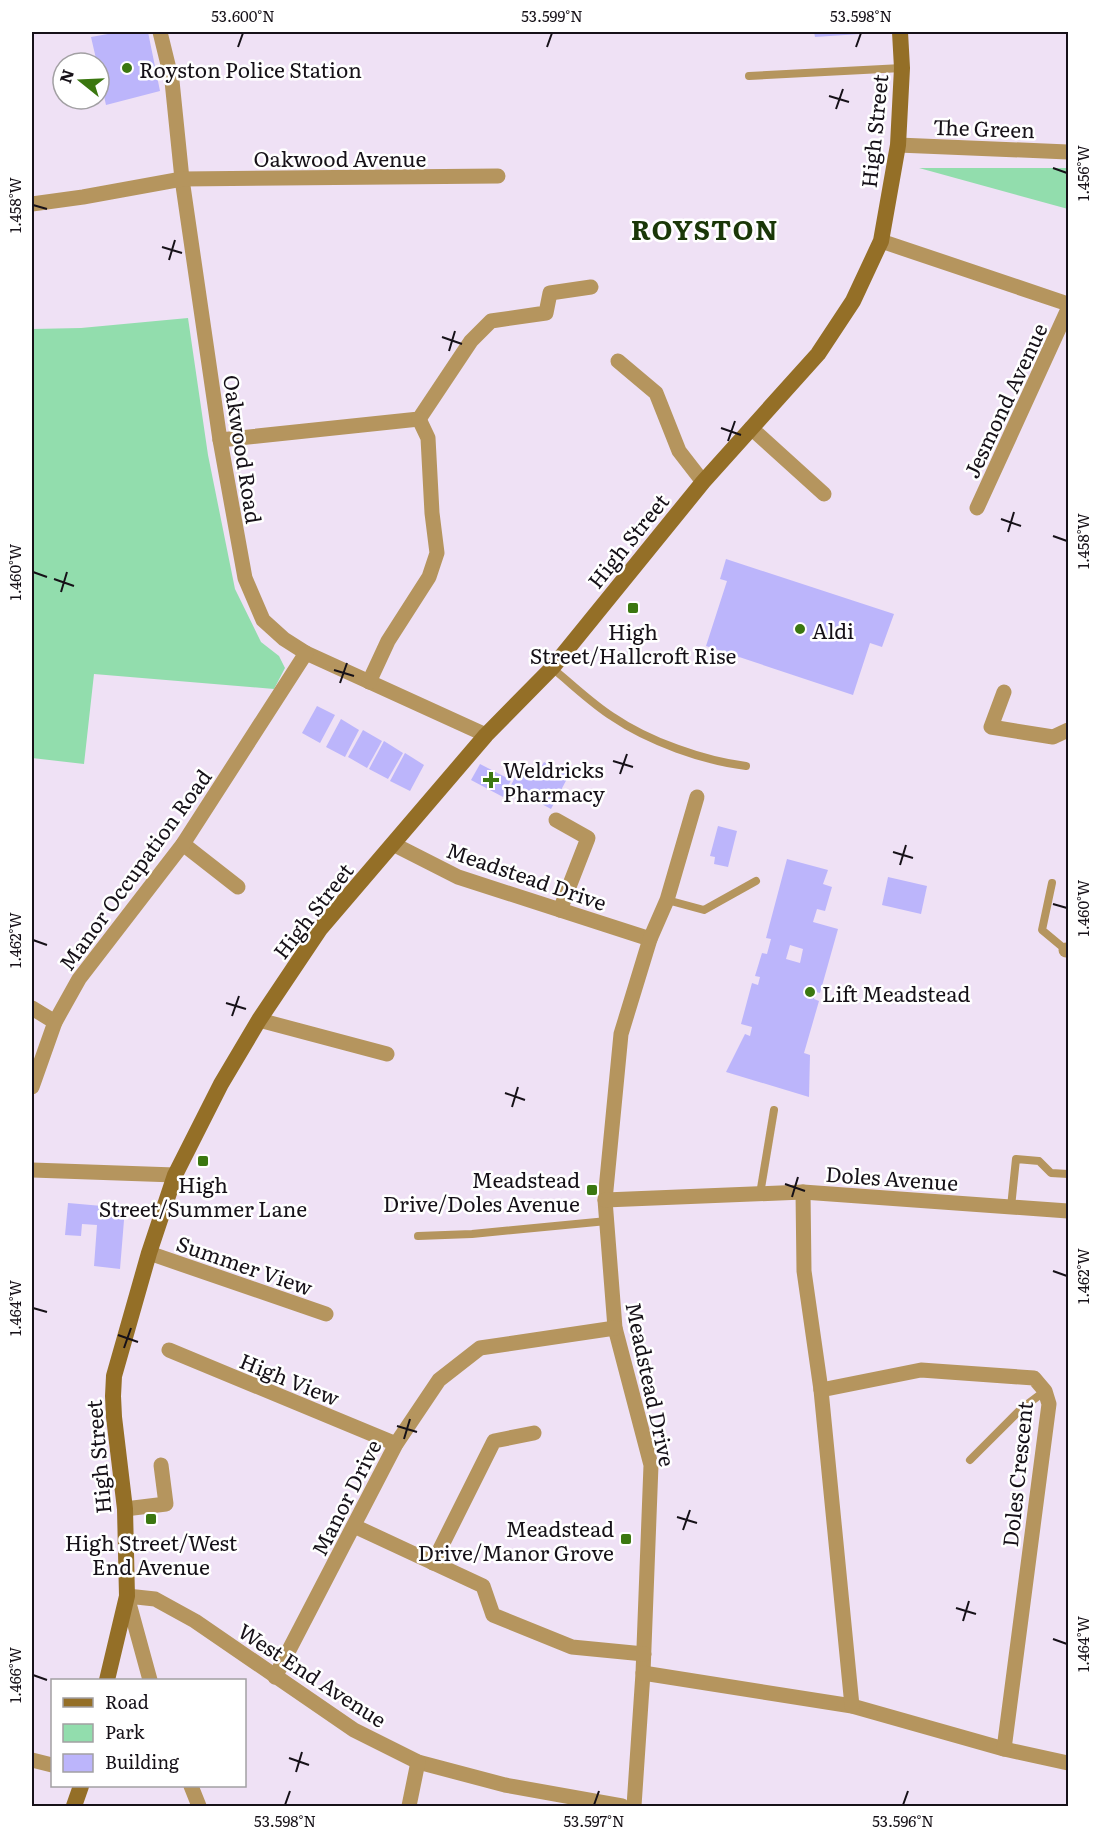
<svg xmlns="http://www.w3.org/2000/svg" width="1100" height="1838" font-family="Literata,serif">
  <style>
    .green { fill: #92ddad }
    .building { fill: #bcb5fb; fill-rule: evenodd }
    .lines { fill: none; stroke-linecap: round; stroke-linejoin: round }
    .service { stroke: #b5955e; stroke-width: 8 }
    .minor { stroke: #b5955e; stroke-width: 15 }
    .secondary { stroke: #946f27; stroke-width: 16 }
    .ticks { fill: none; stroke: #161118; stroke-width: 2 }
    .poi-dot { fill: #3b7710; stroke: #fff; stroke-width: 2 }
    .labels { text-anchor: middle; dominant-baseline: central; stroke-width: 5; stroke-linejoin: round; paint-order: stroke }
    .poi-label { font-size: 21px; fill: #161118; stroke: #fff; text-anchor: start }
    .street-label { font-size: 21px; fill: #161118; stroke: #fff }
    .district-label { font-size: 27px; font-weight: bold; letter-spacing: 1.5px; fill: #1a3708; stroke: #fff }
    .neatline { fill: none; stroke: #161118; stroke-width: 2 }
    .ticks-label { font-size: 15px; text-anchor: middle; fill: #161118 }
  </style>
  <rect width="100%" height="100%" fill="#efe1f5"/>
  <g class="green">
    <path d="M919 168H1068V209Z"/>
    <path d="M188 318 208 455 235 589 261 642 279 656 285 668 274 689 94 674 84 764 32 758V329L81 328Z"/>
  </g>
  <g class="building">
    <path d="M119 32H148L160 91 106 105 99 74V63H97L91 37Z"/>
    <path d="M814 32H859L860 34 815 37Z"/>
    <path d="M726 559 894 614 882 647 870 643 853 695 706 646 727 581 720 579Z"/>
    <path d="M317 706 335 715 320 743 302 733Z"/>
    <path d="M341 719 359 730 345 757 326 747Z"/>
    <path d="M363 730 382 741 367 768 348 757Z"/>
    <path d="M384 741 403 753 388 779 369 769Z"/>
    <path d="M405 753 424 765 410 791 390 781Z"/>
    <path d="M544 762 569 775 551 809 510 787 522 764 538 773Z"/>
    <path d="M480 764 511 780 503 797 471 780Z"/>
    <path d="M718 826 737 831 728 867 714 864 715 857 710 856Z"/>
    <path d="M787 859 828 870 823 884 832 887 825 911 817 909 813 922 838 929 820 993 816 992 814 999 819 1001 804 1053 810 1055 809 1097 726 1072 745 1034 750 1036 752 1027 741 1024 752 983 758 985 760 977 755 976 762 953 767 954 771 939 766 938ZM790 945 803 949 800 963 786 959Z"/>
    <path d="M888 877 927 886 921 914 882 905Z"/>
    <path d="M68 1203 125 1208 120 1269 94 1266 97 1225 82 1224 81 1236 65 1235Z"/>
  </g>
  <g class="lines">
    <g class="service">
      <path d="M749 76 902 68"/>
      <path d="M552 668C572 684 591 703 613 717 648 741 704 761 746 766"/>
      <path d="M1052 883 1042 930 1066 950"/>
      <path d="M667 900 704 910 756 881"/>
      <path d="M760 1194 774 1110"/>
      <path d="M1011 1207 1016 1159 1039 1161 1051 1173 1068 1174"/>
      <path d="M418 1236 472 1234 607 1221"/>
      <path d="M970 1460 1021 1409 1045 1391"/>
    </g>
    <g class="minor">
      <path d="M160 32 172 81 182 179 220 440 245 578 263 620 284 639 306 653 486 735"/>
      <path d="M898 145 1068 152"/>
      <path d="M32 204 83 197 182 179 498 176"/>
      <path d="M881 241 1068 304"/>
      <path d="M618 361 656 393 679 451 703 482"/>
      <path d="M751 428 824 494"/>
      <path d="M220 440 419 419 471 341 491 321 546 313 550 293 591 287"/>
      <path d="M977 508 1068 309"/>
      <path d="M369 682 388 641 429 577 437 553 432 513 428 438 419 419"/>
      <path d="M1004 692 991 727 1053 737 1068 730"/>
      <path d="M556 820 588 838 560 910"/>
      <path d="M183 844 238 887"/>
      <path d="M393 844 458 877 650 939 621 1034 605 1200 615 1328 651 1465 643 1673 634 1806"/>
      <path d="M650 939 667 900 697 797"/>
      <path d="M1066 950H1068"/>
      <path d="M32 1008 55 1022"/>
      <path d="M259 1020 387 1054"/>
      <path d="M32 1087 55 1022 79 979 183 844 306 653"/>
      <path d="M32 1170 175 1175"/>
      <path d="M803 1192 804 1271 821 1390"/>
      <path d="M605 1200 803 1192 1068 1211"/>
      <path d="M149 1253 326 1314"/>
      <path d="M169 1350 396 1444"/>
      <path d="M125 1509 166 1504 161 1465"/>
      <path d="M354 1526 483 1586 493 1615 572 1647 644 1654"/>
      <path d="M433 1563 494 1441 534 1433"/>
      <path d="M643 1673 852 1706 1004 1749 1068 1763"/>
      <path d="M275 1677 396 1444 439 1380 480 1348 615 1328"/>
      <path d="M150 1680 127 1596 155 1599 195 1621 354 1730 418 1762 505 1785 622 1806"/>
      <path d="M852 1706 821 1390 921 1370 1034 1378 1045 1391 1049 1404 1004 1749"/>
      <path d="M32 1760 52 1765"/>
      <path d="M191 1786 199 1806"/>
      <path d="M409 1806 418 1762"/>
    </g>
    <g class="secondary">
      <path d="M107 1680 127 1596 125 1509 114 1417 113 1396 114 1376 149 1253 175 1175 221 1084 259 1020 320 929 486 735 552 668 703 482 818 354 853 301 881 241 898 145 902 68 900 32"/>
      <path d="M74 1806 81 1786"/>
    </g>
  </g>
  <path class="ticks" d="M238 47 243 33M547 47 552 33M856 47 861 33M829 96 849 102M836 109 843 89M1053 168 1067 173M33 205 47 209M162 247 182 253M169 260 175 240M442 337 462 344M449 351 455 331M721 428 741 435M728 441 735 421M1001 519 1021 526M1008 532 1014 512M1053 536 1067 541M33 572 47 577M54 579 74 586M61 592 67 572M334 670 354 676M340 683 347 663M613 761 633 767M620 774 627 754M893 852 913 858M900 865 906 845M1053 904 1067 908M33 940 47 945M226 1003 246 1009M232 1016 239 996M505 1093 525 1100M512 1107 518 1087M785 1184 805 1191M792 1197 798 1177M1053 1271 1067 1276M33 1308 47 1312M118 1335 138 1342M124 1348 131 1328M397 1426 417 1432M404 1439 410 1419M677 1517 697 1523M683 1530 690 1510M956 1608 976 1614M963 1621 969 1601M1053 1639 1067 1644M33 1675 47 1680M289 1758 309 1765M296 1772 302 1752M285 1805 290 1791M594 1805 599 1791M903 1805 908 1791"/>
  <g class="poi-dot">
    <circle cx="127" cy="68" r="6"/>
    <rect x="627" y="602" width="12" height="12" rx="3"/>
    <circle cx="800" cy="629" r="6"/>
    <path d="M488 771h6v6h6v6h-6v6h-6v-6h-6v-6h6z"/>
    <circle cx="810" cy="992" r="6"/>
    <rect x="197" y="1155" width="12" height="12" rx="3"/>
    <rect x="586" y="1184" width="12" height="12" rx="3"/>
    <rect x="145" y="1513" width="12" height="12" rx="3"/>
    <rect x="620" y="1533" width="12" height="12" rx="3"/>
  </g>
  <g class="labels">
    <g class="poi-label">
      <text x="139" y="68">Royston Police Station</text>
      <text x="812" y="629">Aldi</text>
      <text x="633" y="630" text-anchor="middle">High<tspan x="633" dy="24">Street/Hallcroft Rise</tspan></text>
      <text x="503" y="768">Weldricks<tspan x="503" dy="24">Pharmacy</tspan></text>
      <text x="822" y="992">Lift Meadstead</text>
      <text x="580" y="1178" text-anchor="end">Meadstead<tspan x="580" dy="24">Drive/Doles Avenue</tspan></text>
      <text x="203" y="1183" text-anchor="middle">High<tspan x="203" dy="24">Street/Summer Lane</tspan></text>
      <text x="614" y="1527" text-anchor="end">Meadstead<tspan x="614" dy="24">Drive/Manor Grove</tspan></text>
      <text x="151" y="1541" text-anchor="middle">High Street/West<tspan x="151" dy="24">End Avenue</tspan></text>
    </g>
    <g class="street-label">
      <text transform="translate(984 127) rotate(2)">The Green</text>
      <text transform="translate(873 131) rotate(-84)">High Street</text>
      <text x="340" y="157">Oakwood Avenue</text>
      <text transform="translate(1004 400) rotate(-65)">Jesmond Avenue</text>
      <text transform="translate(244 449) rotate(81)">Oakwood Road</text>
      <text transform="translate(627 540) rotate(-51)">High Street</text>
      <text transform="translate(134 869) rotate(-54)">Manor Occupation Road</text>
      <text transform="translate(527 875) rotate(19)">Meadstead Drive</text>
      <text transform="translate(312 910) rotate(-52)">High Street</text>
      <text transform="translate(892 1177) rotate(4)">Doles Avenue</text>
      <text transform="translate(245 1264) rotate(19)">Summer View</text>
      <text transform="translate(290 1378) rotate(22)">High View</text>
      <text transform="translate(652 1384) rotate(78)">Meadstead Drive</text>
      <text transform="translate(97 1457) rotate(-95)">High Street</text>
      <text transform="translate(1016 1474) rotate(-84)">Doles Crescent</text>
      <text transform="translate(345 1497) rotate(-63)">Manor Drive</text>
      <text transform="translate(313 1674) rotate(33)">West End Avenue</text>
    </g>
    <g class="district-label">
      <text x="705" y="228">ROYSTON</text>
    </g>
  </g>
  <rect width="1100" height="1838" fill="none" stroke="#ffffff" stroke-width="66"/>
  <rect x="51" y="1679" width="195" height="108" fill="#ffffff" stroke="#a2a0a3" stroke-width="1.5"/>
  <rect x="63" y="1698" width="30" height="9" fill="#946f27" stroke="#a2a0a3" stroke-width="1.5"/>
  <text x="105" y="1709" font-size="18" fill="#161118">Road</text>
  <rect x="63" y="1724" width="30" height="18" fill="#92ddad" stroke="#a2a0a3" stroke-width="1.5"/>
  <text x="105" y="1739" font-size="18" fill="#161118">Park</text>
  <rect x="63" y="1754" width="30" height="18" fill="#bcb5fb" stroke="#a2a0a3" stroke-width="1.5"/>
  <text x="105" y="1769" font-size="18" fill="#161118">Building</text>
  <g transform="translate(81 81) rotate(288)"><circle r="28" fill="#ffffff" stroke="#a2a0a3" stroke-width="1.5"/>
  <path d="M0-4.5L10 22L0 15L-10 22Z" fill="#3b7710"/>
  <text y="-9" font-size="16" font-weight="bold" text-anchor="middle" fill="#161118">N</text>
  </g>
  <rect x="33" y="33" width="1034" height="1772" class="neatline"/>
  <g class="ticks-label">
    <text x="243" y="22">53.600°N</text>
    <text x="552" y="22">53.599°N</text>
    <text x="861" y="22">53.598°N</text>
    <text transform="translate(1084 173) rotate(-90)" y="5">1.456°W</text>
    <text transform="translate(16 205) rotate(-90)" y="5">1.458°W</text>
    <text transform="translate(1084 541) rotate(-90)" y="5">1.458°W</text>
    <text transform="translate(16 572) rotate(-90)" y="5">1.460°W</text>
    <text transform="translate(1084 908) rotate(-90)" y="5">1.460°W</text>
    <text transform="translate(16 940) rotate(-90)" y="5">1.462°W</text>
    <text transform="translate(1084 1276) rotate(-90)" y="5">1.462°W</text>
    <text transform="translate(16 1308) rotate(-90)" y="5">1.464°W</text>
    <text transform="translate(1084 1644) rotate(-90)" y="5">1.464°W</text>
    <text transform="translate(16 1675) rotate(-90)" y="5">1.466°W</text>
    <text x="285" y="1827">53.598°N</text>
    <text x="594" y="1827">53.597°N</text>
    <text x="903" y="1827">53.596°N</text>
  </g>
</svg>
